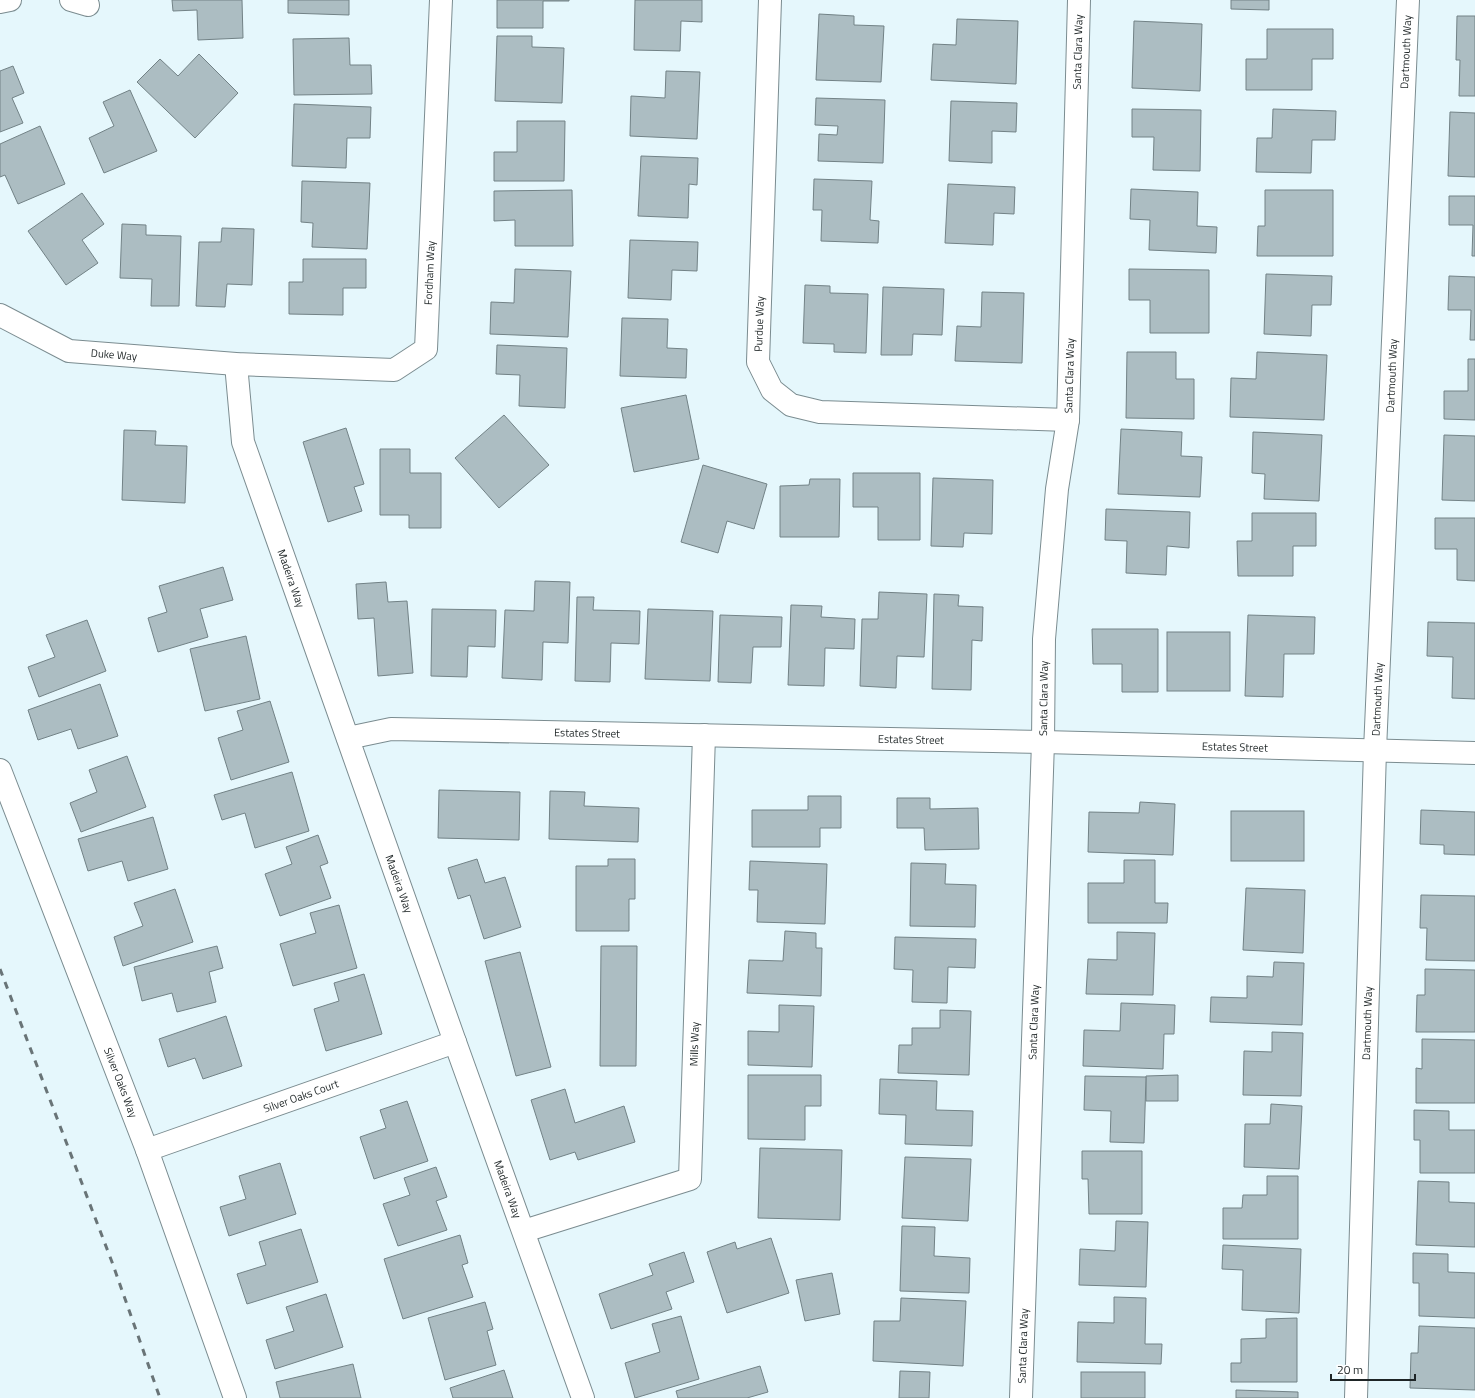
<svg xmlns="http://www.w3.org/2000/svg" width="1475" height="1398" font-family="'Titillium Web',sans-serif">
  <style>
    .building { fill: #acbdc2; stroke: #728286 }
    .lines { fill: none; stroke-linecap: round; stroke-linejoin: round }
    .street-casing { stroke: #7b8c90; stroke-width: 24 }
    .street { stroke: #fff; stroke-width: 22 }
    .rail { stroke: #697477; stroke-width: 3; stroke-dasharray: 7 7; stroke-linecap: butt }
    .labels { text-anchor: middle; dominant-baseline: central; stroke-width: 3; stroke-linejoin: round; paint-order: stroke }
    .street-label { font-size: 11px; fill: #1e2526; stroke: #fff }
  </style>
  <rect width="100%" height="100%" fill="#e5f7fc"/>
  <g class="building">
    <path d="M172 0H242L243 38 198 40 197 10 173 11Z"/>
    <path d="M288 0H349V15L288 13Z"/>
    <path d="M497 0H569V1H543V28H497Z"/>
    <path d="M635 0H702V22L681 21 680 51 634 50Z"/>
    <path d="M1231 0H1269V10L1231 9Z"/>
    <path d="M819 14 854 16V25L884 26 881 82 816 80Z"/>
    <path d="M1457 16H1475V96H1459L1460 60H1456Z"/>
    <path d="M957 19 1018 21 1016 84 931 80 933 44 956 45Z"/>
    <path d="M1134 21 1202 24 1200 91 1132 88Z"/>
    <path d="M1267 29H1333V59H1312V90H1246V59H1267Z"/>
    <path d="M497 36H532V47L564 48 562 103 495 101Z"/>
    <path d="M349 38 350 65H371L372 94 294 95 293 39Z"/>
    <path d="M199 54 238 93 195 138 137 82 160 59 178 76Z"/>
    <path d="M13 66 24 93 12 98 23 123 0 132V71Z"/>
    <path d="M666 71 700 72 697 139 630 136 631 96 665 98Z"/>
    <path d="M130 90 157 151 104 173 89 138 114 126 103 102Z"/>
    <path d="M816 98 885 100 883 163 818 161 819 134 837 135 838 126 815 125Z"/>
    <path d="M951 101 1017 103 1016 132 992 131V163L949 161Z"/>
    <path d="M294 104 371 107 370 138H347L346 168 292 166Z"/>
    <path d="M1132 109 1201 110 1200 171 1153 170 1154 137H1132Z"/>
    <path d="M1273 109 1336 111 1335 140H1312L1311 173 1256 172 1257 138H1272Z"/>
    <path d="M1450 112 1475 113V177L1448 176Z"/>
    <path d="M517 121H565L564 181H494V152H517Z"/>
    <path d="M40 126 65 184 18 204 5 175 0 177V144Z"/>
    <path d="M641 156 698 158 697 185 689 184 688 218 638 216Z"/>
    <path d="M814 179 872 181 870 220 879 221 878 243 821 241 822 210H813Z"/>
    <path d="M302 181 370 183 367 249 312 247 313 223 301 222Z"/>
    <path d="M948 184 1015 187 1014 214 994 213 993 245 945 243Z"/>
    <path d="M1131 189 1198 192 1197 226 1217 227 1216 253 1149 250 1150 220 1130 219Z"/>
    <path d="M572 190 573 246H515V220L494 221V191Z"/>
    <path d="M1265 190H1333V256H1257L1258 226H1265Z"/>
    <path d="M82 193 104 224 82 240 98 263 66 285 28 231Z"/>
    <path d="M1449 196H1475V256H1472L1473 225H1449Z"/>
    <path d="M122 224 146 225V235L181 236 179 306H151L152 279 120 278Z"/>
    <path d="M222 228 254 229 252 285 227 284 225 307 196 306 199 242H221Z"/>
    <path d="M630 240 698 242 697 271 672 270 671 300 628 298Z"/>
    <path d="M303 259H366V288H343V315L289 314V282H303Z"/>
    <path d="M515 269 571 271 568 337 490 334 491 302 514 303Z"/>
    <path d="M1129 269 1209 270V333H1150V300H1129Z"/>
    <path d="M1266 274 1332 276 1331 305H1312L1311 336 1264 334Z"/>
    <path d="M1449 276 1475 277V340H1470L1471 310H1448Z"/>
    <path d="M805 285 830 286V293L868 294 866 353 834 352V344L803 343Z"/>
    <path d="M883 287 944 289 942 335 913 334 912 355H881Z"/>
    <path d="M982 292 1024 293 1022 363 955 361 957 326 981 327Z"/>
    <path d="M622 318 668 319 667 348 687 349 686 378 620 376Z"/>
    <path d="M497 345 567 348 565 408 519 406 520 375 496 374Z"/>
    <path d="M1127 352H1176V379H1194V419L1126 418Z"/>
    <path d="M1257 352 1327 355 1324 420 1230 417 1231 378 1256 379Z"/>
    <path d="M1468 359H1475V420L1444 419V391H1468Z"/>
    <path d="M686 395 699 459 634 472 621 408Z"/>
    <path d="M504 415 549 465 499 508 455 458Z"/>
    <path d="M346 428 364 484 354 487 362 511 328 522 303 442Z"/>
    <path d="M1121 429 1182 432 1181 456 1202 457 1200 497 1118 494Z"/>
    <path d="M124 430 156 431 155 445 187 446 185 503 122 500Z"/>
    <path d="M1253 432 1322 435 1319 501 1264 499 1265 474 1252 473Z"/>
    <path d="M1444 435 1475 436V501L1442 500Z"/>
    <path d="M380 449H410V473H441V528H409V515H380Z"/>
    <path d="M703 465 767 484 754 529 727 521 718 553 681 542Z"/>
    <path d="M853 473H920V540H878V507H853Z"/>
    <path d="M933 478 993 480 992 534 964 533 963 547 931 546Z"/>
    <path d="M810 479H840L839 537H780V486L809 485Z"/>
    <path d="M1106 509 1190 512 1189 548 1167 546 1166 575 1126 573 1127 541 1105 540Z"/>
    <path d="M1252 513H1316V546H1293V576H1238L1237 541H1252Z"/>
    <path d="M1435 518H1475V581L1457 580V549H1435Z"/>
    <path d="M223 567 233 600 200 609 208 637 158 652 148 618 167 612 159 586Z"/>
    <path d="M535 581 570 582 568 643 543 642 542 680 502 678 505 610 534 611Z"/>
    <path d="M386 582 388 602 407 601 413 673 378 676 374 618 358 619 356 584Z"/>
    <path d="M879 592 927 594 924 657 897 656 896 688 860 686 862 619H878Z"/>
    <path d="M934 594 959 595 958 606 983 607 982 641 972 640 971 690 932 689Z"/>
    <path d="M577 597H594L593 610 640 611 639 644 611 643 610 682 575 681Z"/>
    <path d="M791 605 822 606 821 617 855 619 854 649 825 648 824 686 788 685Z"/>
    <path d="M432 609 496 610 495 647 468 646 467 677 431 676Z"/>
    <path d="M648 609 713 611 710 681 645 679Z"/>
    <path d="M720 615 782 617 781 647H753L751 683 718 682Z"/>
    <path d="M1248 615 1315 617 1314 654H1284L1283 697 1245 696Z"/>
    <path d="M87 620 106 671 39 697 28 667 55 657 46 635Z"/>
    <path d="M1428 622 1475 623V699L1452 698 1453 657 1427 656Z"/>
    <path d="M1092 629H1158V692H1122V664H1093Z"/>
    <rect x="1167" y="632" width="63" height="59"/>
    <path d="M246 636 260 699 205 711 190 649Z"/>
    <path d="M100 684 118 736 78 749 71 729 38 740 28 710Z"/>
    <path d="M270 701 289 762 231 780 218 738 243 730 237 711Z"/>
    <path d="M127 756 146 807 81 832 70 803 97 792 89 770Z"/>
    <path d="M292 772 309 831 255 848 245 813 222 820 214 795Z"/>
    <path d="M439 790 520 792 519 840 438 838Z"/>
    <path d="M550 791 585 792 584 806 639 808 638 842 549 839Z"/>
    <path d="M808 796H841V828H820V847H752V810H808Z"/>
    <path d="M897 798H930V809L978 808 979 849 925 850 924 828H897Z"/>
    <path d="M1140 802 1175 804 1173 855 1088 852 1089 812 1139 813Z"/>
    <path d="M1421 810 1475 812V855L1444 854V845L1420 844Z"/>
    <rect x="1231" y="811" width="73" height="50"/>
    <path d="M153 817 168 869 128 881 122 861 88 871 78 839Z"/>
    <path d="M318 835 328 863 320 866 331 898 280 916 265 874 292 864 286 847Z"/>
    <path d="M477 859 485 883 505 877 521 927 484 939 470 895 458 899 448 868Z"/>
    <path d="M608 859H635V899H629V931H576V866H608Z"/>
    <path d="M1124 860H1155V903H1168L1167 923H1088V883H1124Z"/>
    <path d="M750 861 827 864 825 924 757 922 758 890H749Z"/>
    <path d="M911 863 946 864 945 884 976 885 975 927 910 926Z"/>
    <path d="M1246 888 1305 890 1303 953 1243 950Z"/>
    <path d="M175 889 193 942 123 966 114 937 143 926 134 903Z"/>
    <path d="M1421 895 1475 896V961L1426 960 1427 928H1420Z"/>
    <path d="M339 905 357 968 293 986 280 944 316 933 310 913Z"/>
    <path d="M785 931 816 933V948H822L821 996 747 993 749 960 783 961Z"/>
    <path d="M1117 932 1155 933 1153 995 1086 994 1088 959 1117 960Z"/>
    <path d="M895 937 976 939 975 968 948 967 947 1003 912 1002 913 970 894 969Z"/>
    <path d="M217 946 223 968 209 972 216 1002 177 1012 172 993 142 1001 134 967Z"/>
    <path d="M601 946H637L636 1066H600Z"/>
    <path d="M520 952 551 1067 516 1076 485 961Z"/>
    <path d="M1274 962 1304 963 1302 1025 1210 1022 1211 997 1247 998V976L1273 977Z"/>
    <path d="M1425 969 1475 970V1032H1416L1417 995H1425Z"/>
    <path d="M364 974 382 1034 326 1051 314 1009 339 1001 334 983Z"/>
    <path d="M1121 1003 1175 1005 1174 1034H1164L1163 1069 1083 1066 1084 1030 1120 1031Z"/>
    <path d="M779 1005 814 1006 812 1067 748 1065V1031L779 1032Z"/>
    <path d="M940 1010 971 1011 969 1075 898 1073 899 1045H912V1028H940Z"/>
    <path d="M226 1016 242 1066 203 1079 195 1058 168 1067 159 1039Z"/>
    <path d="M1272 1032 1303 1033 1301 1096 1243 1095 1244 1051 1272 1052Z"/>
    <path d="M1422 1039 1475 1040V1103H1416V1068L1422 1069Z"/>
    <path d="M748 1075H821V1106H805V1140L748 1139Z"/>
    <path d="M1178 1075V1101H1146V1076Z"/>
    <path d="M1085 1076 1146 1077 1144 1143 1110 1142 1111 1111 1084 1110Z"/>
    <path d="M880 1079 937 1081 936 1110 973 1111 972 1146 905 1144 906 1115 879 1114Z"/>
    <path d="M565 1089 575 1123 624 1106 635 1142 578 1160 575 1152 550 1160 531 1100Z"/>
    <path d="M407 1101 428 1161 374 1179 360 1137 386 1128 380 1110Z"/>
    <path d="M1271 1104 1302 1106 1299 1169 1244 1167 1245 1124H1270Z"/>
    <path d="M1414 1110 1449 1111V1130H1475V1173H1420V1140H1414Z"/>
    <path d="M760 1148 842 1150 840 1220 758 1218Z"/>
    <path d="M1082 1151H1142V1214H1089L1088 1179H1082Z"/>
    <path d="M905 1157 971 1159 968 1221 902 1218Z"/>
    <path d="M280 1163 296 1214 229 1236 220 1207 246 1199 239 1176Z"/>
    <path d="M436 1167 447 1197 436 1201 447 1230 398 1246 383 1204 410 1195 404 1178Z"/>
    <path d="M1267 1176H1298V1239H1223V1208H1242L1243 1195H1267Z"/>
    <path d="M1418 1181 1449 1182V1202L1475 1203V1247L1416 1245Z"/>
    <path d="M1116 1221 1148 1222 1146 1287 1079 1285 1080 1249 1115 1251Z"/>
    <path d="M902 1226 935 1227 934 1256 970 1258 969 1293 900 1291Z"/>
    <path d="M301 1229 318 1282 247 1304 237 1274 266 1265 259 1242Z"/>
    <path d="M460 1235 468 1263 462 1265 473 1297 403 1319 384 1259Z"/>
    <path d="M771 1238 789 1293 727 1313 707 1252 735 1242 737 1249Z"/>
    <path d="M1223 1245 1301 1249 1299 1313 1242 1310 1243 1270 1222 1269Z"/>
    <path d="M684 1252 694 1282 666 1292 672 1309 611 1329 599 1294 653 1275 649 1264Z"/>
    <path d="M1413 1253 1448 1254V1272L1475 1273V1318L1419 1316V1283H1413Z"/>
    <path d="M832 1273 840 1314 805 1321 796 1280Z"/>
    <path d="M326 1294 343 1347 275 1369 266 1340 294 1331 286 1307Z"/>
    <path d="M1114 1297 1146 1298 1145 1344H1162L1161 1364 1077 1362 1078 1322 1114 1323Z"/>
    <path d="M901 1298 966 1301 963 1366 873 1361 874 1321H900Z"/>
    <path d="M485 1302 493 1329 487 1331 496 1365 445 1380 428 1318Z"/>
    <path d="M681 1316 699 1379 635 1398 625 1363 660 1352 652 1324Z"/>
    <path d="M1297 1318V1382H1231V1363H1241V1339L1266 1338V1319Z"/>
    <path d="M1419 1326 1475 1328V1390L1410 1388 1411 1353H1418Z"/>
    <path d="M353 1364 361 1398H280L276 1382Z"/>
    <path d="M760 1366 768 1392 747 1398H678L676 1391Z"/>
    <path d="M504 1370 513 1398H453L450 1388Z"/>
    <path d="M900 1371 930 1372 929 1398H899Z"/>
    <rect x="1081" y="1372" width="64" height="26"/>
    <path d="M1236 1390 1298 1392V1398H1236Z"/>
  </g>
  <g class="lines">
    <g class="street-casing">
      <g id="street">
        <path d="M71 0 88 5"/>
        <path d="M770 0 758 362 772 390 791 405 820 412 1068 420"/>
        <path d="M0 2 10 0"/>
        <path id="s1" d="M0 315 69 351 236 364 394 370 426 349 441 0"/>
        <path id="s2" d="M236 364 243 442 455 1042 583 1398"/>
        <path id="s3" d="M348 738 391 729 1043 742 1475 753"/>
        <path id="s4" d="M0 770 147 1150 235 1398"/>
        <path id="s5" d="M147 1150 455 1042"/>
        <path id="s6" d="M524 1231 690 1179 704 735"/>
        <path id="s7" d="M1021 1398 1043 742 1044 639 1057 489 1068 420 1079 0"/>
        <path id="s8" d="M1356 1398 1375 750 1408 0"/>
      </g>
    </g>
    <use href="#street" class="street"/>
    <path class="rail" d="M0 969 112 1262 160 1398"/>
  </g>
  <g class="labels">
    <g class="street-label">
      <text stroke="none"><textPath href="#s8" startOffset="1347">Dartmouth Way</textPath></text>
      <text stroke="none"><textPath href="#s7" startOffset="1348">Santa Clara Way</textPath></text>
      <text stroke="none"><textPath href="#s1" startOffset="518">Fordham Way</textPath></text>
      <text transform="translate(759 324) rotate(-88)">Purdue Way</text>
      <text stroke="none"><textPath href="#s1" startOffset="123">Duke Way</textPath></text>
      <text stroke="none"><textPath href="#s8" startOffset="1023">Dartmouth Way</textPath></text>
      <text stroke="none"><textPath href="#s7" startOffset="1024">Santa Clara Way</textPath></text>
      <text stroke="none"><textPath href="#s2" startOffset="223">Madeira Way</textPath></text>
      <text stroke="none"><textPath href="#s7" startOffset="700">Santa Clara Way</textPath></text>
      <text stroke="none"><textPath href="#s8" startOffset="699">Dartmouth Way</textPath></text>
      <text stroke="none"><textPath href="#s3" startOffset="240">Estates Street</textPath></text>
      <text stroke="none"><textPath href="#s3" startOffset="564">Estates Street</textPath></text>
      <text stroke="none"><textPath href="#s3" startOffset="888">Estates Street</textPath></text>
      <text stroke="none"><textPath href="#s2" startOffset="547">Madeira Way</textPath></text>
      <text stroke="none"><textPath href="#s7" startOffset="376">Santa Clara Way</textPath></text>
      <text stroke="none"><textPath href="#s8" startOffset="375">Dartmouth Way</textPath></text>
      <text stroke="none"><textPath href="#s6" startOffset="309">Mills Way</textPath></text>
      <text stroke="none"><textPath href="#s4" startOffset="335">Silver Oaks Way</textPath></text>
      <text stroke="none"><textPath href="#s5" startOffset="163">Silver Oaks Court</textPath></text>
      <text stroke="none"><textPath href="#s2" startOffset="871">Madeira Way</textPath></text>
      <text stroke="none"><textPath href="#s7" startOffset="52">Santa Clara Way</textPath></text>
    </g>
  </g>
  <path d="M1331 1374v6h84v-6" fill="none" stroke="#1e2526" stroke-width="2"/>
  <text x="1337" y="1374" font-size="12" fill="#1e2526" stroke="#ffffff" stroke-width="3" paint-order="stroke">20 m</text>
</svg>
